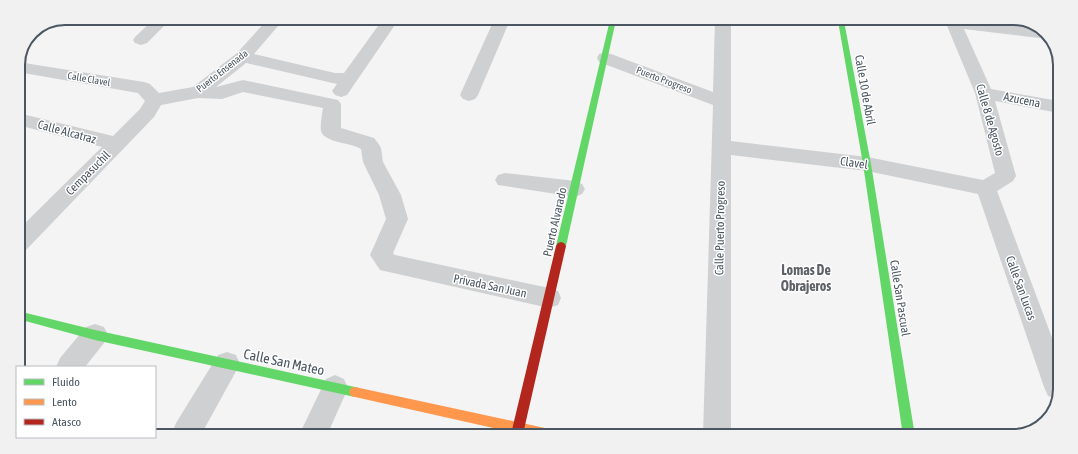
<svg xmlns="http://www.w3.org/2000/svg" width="1078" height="454" font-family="'Asap Condensed',sans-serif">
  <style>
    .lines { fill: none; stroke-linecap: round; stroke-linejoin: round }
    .street { fill: #ced0d2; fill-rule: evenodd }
    .fast { fill: #63d668; fill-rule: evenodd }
    .slow { fill: #ff974d; fill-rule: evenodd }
    .jam { fill: #b3261e; fill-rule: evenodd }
    .labels { text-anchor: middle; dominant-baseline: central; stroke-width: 3; stroke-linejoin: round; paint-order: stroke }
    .far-street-label { font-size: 10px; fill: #4a5661; stroke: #fff }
    .street-label { font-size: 12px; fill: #4a5661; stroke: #fff }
    .quarter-label { font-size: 14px; font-weight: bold; fill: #5f6368; stroke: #fff }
    .near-street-label { font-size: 14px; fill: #4a5661; stroke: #fff }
    .rim { fill: none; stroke: #4a5661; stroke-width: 2 }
  </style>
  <rect width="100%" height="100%" fill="#f4f4f4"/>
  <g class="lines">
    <g class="street">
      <path d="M155 18H172L147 43 141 45 135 43 133 40 135 37Z"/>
      <path d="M268 19H284L254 54 335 73H344L383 19H399L347 95 341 97 335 95 332 91 337 84 246 63 216 87 243 80 338 100 341 104V128L374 138 378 143 381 148 383 162 401 195 408 219 393 253 395 255 549 288 558 291 561 298 558 305 549 308 380 270 370 255 386 219 379 195 363 162 361 149C353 143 324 143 321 131 320 124 322 115 323 108L243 92 222 99 198 98 161 105 154 117 26 250 18 253V230L102 147 18 125V113L113 136 140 109 145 101 138 93 18 72V62L144 82 150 84 159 93 193 87 237 53Z"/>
      <path d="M494 20H510L478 95 475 99 469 101 463 99 460 95Z"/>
      <path d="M715 20H731V141L867 157 983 180 995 173 975 93 945 21H981L1039 28 1050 37 1051 38 1047 39 964 29 991 89 1059 101V113L995 101 1016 176 1013 181 997 191 1057 351V399L1048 396 1044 387 978 194 867 171 731 155V435H703L713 105 599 62 597 58 599 54 605 53 611 54 713 92Z"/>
      <path d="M505 173 575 181 582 184 585 189 582 194 575 197 498 185 495 180 498 175Z"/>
      <path d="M95 324 104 327 108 335 104 343 85 367H56L60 358 86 327Z"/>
      <path d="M227 352 236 355 240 364 202 433H172L176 423 218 355Z"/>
      <path d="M335 375 344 379 348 388 328 433H300L326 379Z"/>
    </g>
    <g class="fast">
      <path d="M610 20H616L566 246 564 249H558L556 246Z"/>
      <path d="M838 21H844L871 164 915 436H903L863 164Z"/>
      <path d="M18 311 95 330 355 387 359 388 361 392 359 396 355 397 95 340 18 319Z"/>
    </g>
    <path class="slow" d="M355 387 545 428 549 430 551 434H520L355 397 351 396 349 392 351 388Z"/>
    <path class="jam" d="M561 242 564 243 566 246 523 434H511L556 246 558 243Z"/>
  </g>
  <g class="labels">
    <g class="far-street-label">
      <text transform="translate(222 71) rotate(-38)">Puerto Ensenada</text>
      <text transform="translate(89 79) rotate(10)">Calle Clavel</text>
      <text transform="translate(664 80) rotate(21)">Puerto Progreso</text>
    </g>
    <g class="street-label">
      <text transform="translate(865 90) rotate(80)">Calle 10 de Abril</text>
      <text transform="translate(1022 100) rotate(11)">Azucena</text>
      <text transform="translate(990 120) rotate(74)">Calle 8 de Agosto</text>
      <text transform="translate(67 132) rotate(15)">Calle Alcatraz</text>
      <text transform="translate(854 163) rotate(8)">Clavel</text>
      <text transform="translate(88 173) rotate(-45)">Cempasuchil</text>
      <text transform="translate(555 222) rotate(-77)">Puerto Alvarado</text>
      <text transform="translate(720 228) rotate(-89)">Calle Puerto Progreso</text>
      <text transform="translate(490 286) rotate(12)">Privada San Juan</text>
      <text transform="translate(1021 288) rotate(70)">Calle San Lucas</text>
      <text transform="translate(900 298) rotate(81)">Calle San Pascual</text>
    </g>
    <g class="quarter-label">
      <text x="806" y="270">Lomas De<tspan x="806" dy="16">Obrajeros</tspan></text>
    </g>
    <g class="near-street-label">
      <text transform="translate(284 362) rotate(12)">Calle San Mateo</text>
    </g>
  </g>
  <path d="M0 0H1078V454H0ZM65 25H1013A40 40 0 0 1 1053 65V389A40 40 0 0 1 1013 429H65A40 40 0 0 1 25 389V65A40 40 0 0 1 65 25Z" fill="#f1f1f2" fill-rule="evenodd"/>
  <path class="rim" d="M65 25H1013A40 40 0 0 1 1053 65V389A40 40 0 0 1 1013 429H65A40 40 0 0 1 25 389V65A40 40 0 0 1 65 25Z"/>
  <rect x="16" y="366" width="140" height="72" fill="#ffffff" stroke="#b7bbc0"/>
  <rect x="24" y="379" width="20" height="6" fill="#63d668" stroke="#b7bbc0"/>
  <text x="52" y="386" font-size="12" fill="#4a5661">Fluido</text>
  <rect x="24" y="399" width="20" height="6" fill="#ff974d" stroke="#b7bbc0"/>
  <text x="52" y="406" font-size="12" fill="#4a5661">Lento</text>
  <rect x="24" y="419" width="20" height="6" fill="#b3261e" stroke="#b7bbc0"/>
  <text x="52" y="426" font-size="12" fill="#4a5661">Atasco</text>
</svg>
